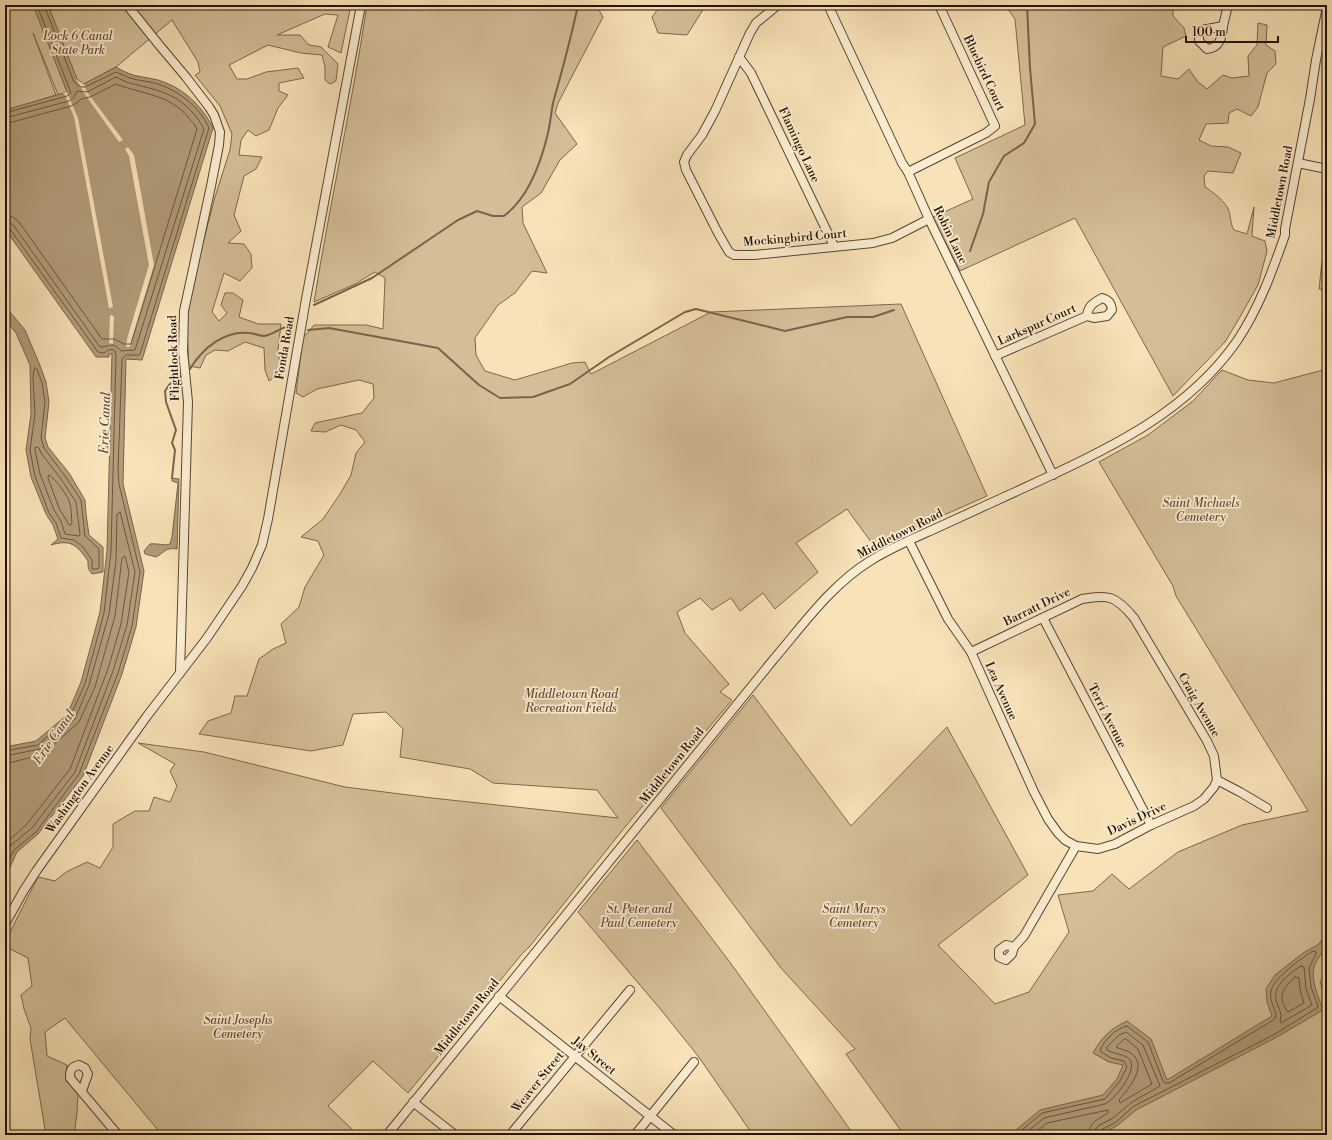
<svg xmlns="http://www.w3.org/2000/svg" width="1332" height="1140" font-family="'Libre Bodoni',serif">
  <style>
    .green { fill: #d4be98; stroke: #7d674c }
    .water { fill: #b19b79; stroke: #796349 }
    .pier { fill: #f8e2b7 }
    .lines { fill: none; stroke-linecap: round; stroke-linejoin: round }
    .shore { stroke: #6c563d; stroke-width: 1 }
    .stream { stroke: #796349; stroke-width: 2 }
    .minor-casing { stroke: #5a442e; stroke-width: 10 }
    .minor { stroke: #faecd0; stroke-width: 8 }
    .labels { text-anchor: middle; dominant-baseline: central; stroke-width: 3.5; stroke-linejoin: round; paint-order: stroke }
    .park-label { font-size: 12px; font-style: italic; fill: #634d36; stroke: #faecd0 }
    .street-label { font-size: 12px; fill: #261001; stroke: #faecd0 }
    .water-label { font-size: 13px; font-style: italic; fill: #654f37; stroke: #faecd0 }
  </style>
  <rect width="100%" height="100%" fill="#f8e2b7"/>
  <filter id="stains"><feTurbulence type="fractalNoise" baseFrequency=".005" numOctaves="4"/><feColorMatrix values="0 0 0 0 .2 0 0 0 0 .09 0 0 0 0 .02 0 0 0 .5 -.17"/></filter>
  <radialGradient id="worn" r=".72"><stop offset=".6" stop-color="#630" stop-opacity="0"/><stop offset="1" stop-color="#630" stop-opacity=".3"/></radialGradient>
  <g class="green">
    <path d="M5 5H351L341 53 328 47 338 15 325 14 277 35H300L309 45 321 47 338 64 336 81 330 84 325 80V67L322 55 301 53 268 45 229 65 237 79H247L266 72 298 68 304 78 279 83V91L288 95 278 108 269 130 256 136 248 130 241 140 239 155 262 157 256 169 244 176 234 215 241 231 228 243 244 244 251 254 252 268 240 281 224 273 212 312 219 321 227 313 221 305 225 293H233L243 300 239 317 258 324H281L278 350 281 372 269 381 265 370 264 348 245 342 228 351 215 350 206 355 200 368 189 366 187 329 190 293 215 197 230 150 232 134 220 106 195 75 200 72 198 62 172 20 116 67 59 97 33 33 56 95 5 111Z"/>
    <path d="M367 5H596L603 17 558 103 555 113 577 144 560 160 541 193 522 207 523 223 547 273 532 271 515 293 498 305 475 338 476 355 485 371 515 380 572 363 585 362 591 374 711 312 901 304 987 496 874 546 847 509 796 543 818 572 775 609 763 593 740 611 731 598 712 610 700 598 677 612 685 633 729 684 720 692 732 700 625 827 530 946 521 955 408 1093 373 1061 328 1106 358 1135H162L65 1018 45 1032 47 1056 67 1065 66 1081 78 1093 77 1113 75 1129 77 1135H46L30 1039 31 1028 24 1009 21 995 32 986 28 958 10 949 5 942 38 877 55 881 66 872 87 862 100 868 113 847V824L135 811H149L154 797 170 802 177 786 170 771 175 764 138 743 204 752 345 787 432 798 618 818 597 790 493 783 470 769 400 757 403 729 386 712 353 714 343 745 311 751 199 734 208 721 231 713 235 696H247L259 659 273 649 286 643 281 624 299 607 305 587 324 555 318 541 301 537 323 519 340 494 351 475 356 453 365 442 356 430 341 425 325 432 311 431 315 423 362 413 374 398 373 384 359 380 317 389 303 397 296 393 303 338 314 325H366L383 329 385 278 375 272 355 284 314 302C330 203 352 104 367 5Z"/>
    <path d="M661 5H706L687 35 658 33 652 17Z"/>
    <path d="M1005 5H1173V16L1184 28 1186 36 1163 47 1161 76 1178 79 1189 69 1198 82 1207 89 1223 75 1232 78 1249 76 1248 56 1257 45 1258 23 1267 25 1266 45 1275 51 1276 64 1267 73 1258 107 1251 116 1237 109 1229 113 1228 123 1206 124 1199 140 1211 146 1228 147 1241 153 1233 173 1208 171 1204 176 1205 187C1212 191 1227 203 1229 211 1231 218 1230 223 1234 230L1247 234 1254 207 1252 236 1265 241 1267 251 1258 285 1240 317 1225 342 1173 396 1075 218 960 271 933 217 973 199 955 158 1025 125 1015 19Z"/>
    <path d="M1322 261H1327V290L1319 289Z"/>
    <path d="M1327 369V976L1320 981 1324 996 1327 998V1135H904L846 1054 855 1049 781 968 661 808 753 695 851 826 947 727 1028 875 938 945 995 1004 1029 992 1069 932 1058 895 1093 891 1112 874 1129 889 1178 852 1242 825 1308 811 1176 596 1173 586 1099 462 1148 435 1193 401 1222 370 1248 380 1274 383Z"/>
    <path d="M637 840 729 961 854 1135H753L698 1056 662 1011 578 912Z"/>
  </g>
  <g class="water">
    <path d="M33 5H48L77 79 84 84 116 67C121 70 127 73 133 75 141 77 149 78 158 80 182 87 202 105 213 128L142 360 126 359 123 484 144 571 136 627 122 674 83 776 38 834 17 852 5 878V747L36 741 67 715 81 682 100 612 107 551 112 354H109V357H96L5 229V110L67 92Z"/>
    <path d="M5 306 25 330 39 363 46 382 49 402 45 438 48 447 69 473 85 500 86 514 89 535 103 547V572L92 574C88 570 88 567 88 561 77 545 71 539 51 545L58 539 53 525 46 514 31 477 26 450 31 414 30 365 16 333 5 320Z"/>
    <path d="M172 478 179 479 177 549C166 547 165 552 156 557L145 554 144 551 150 544C157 543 164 546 170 544L172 537 178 483 172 481Z"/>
    <path d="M1327 933V949C1304 967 1315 987 1323 1010L1277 1037 1136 1110 1118 1125 1101 1135H1010L1040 1110 1103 1095 1117 1079 1123 1065 1109 1062 1093 1053C1102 1037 1110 1029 1127 1021L1151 1039 1167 1080 1272 1016 1267 1002 1266 989 1275 975 1303 953 1319 944Z"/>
  </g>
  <g class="pier">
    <path d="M76 79 84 84 87 92 123 140 119 142 84 93Z"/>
    <path d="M67 92 78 118 113 307 109 308 74 117 65 95 63 93Z"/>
    <path d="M128 147 134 155 154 265 132 338 130 347H126L127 339 149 265 129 156 125 149Z"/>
    <path d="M110 315 114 316 113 344 109 343Z"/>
  </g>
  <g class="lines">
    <g class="shore">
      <path d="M5 113 67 96 71 93 37 5"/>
      <path d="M5 118 69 101 74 97 77 91 87 92 116 77C121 79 125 82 130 83 155 90 175 92 193 113 197 118 201 123 204 129L135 350 121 351C112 341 110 347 100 347L14 226 10 223 5 222"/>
      <path d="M5 124 71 106 77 103 81 99 90 97 116 84C141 94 169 94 188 117 191 121 195 124 197 129L131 344H124L114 339H102L19 222 13 217 5 216"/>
      <path d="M5 227 10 229 98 352 104 353C108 350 111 348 115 351L116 355 111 551 104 613 85 684 70 717 38 745 5 751"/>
      <path d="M35 368 37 369 42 383 45 402 41 438 44 448 65 476 81 500 85 536 99 549V568L97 569H92V560L83 547 74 540 61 538 56 523 49 513 35 476 30 450 35 414 33 378 34 370Z"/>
      <path d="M36 447 39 448 41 453 61 479 76 502 80 534 79 536 65 534 61 521 54 510 40 474 35 450Z"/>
      <path d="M49 475C55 478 69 497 70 504 72 510 71 517 72 523L71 525H69L59 508 48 478Z"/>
      <path d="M5 756 40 749 75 719 89 685 109 614 116 561 117 514 120 512 135 572 127 625 113 671 75 772 32 828 10 846 5 857"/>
      <path d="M5 762H13L43 754 79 722 95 687 115 616 122 558 125 556 129 572 121 624 108 669 70 769 27 824 5 844"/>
      <path d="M5 869 14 850 36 832 79 774 118 673 132 626 140 572 119 484 118 471 122 359 126 355H138L140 354 209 128C200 107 179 91 158 84 149 81 139 81 130 78 125 76 121 74 116 72L85 87H81L74 82 44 5"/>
      <path d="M1301 966 1304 967 1306 989 1312 1005 1281 1023 1280 1021C1283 1013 1278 1008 1276 1000 1273 985 1290 973 1301 966Z"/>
      <path d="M1295 977 1299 978 1300 990 1304 1003 1288 1012C1277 997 1282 989 1295 977Z"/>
      <path d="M1126 1039 1138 1049 1152 1084 1120 1103 1119 1100C1128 1089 1149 1066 1131 1053 1127 1050 1121 1050 1116 1047L1123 1040Z"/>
      <path d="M1016 1135 1042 1113 1105 1099 1120 1081 1127 1067 1124 1061 1111 1058 1100 1051C1104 1040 1115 1029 1127 1026L1148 1042 1163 1081 1165 1083H1169L1275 1019 1276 1014C1274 1007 1269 999 1271 991 1274 977 1302 958 1313 951L1316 952V954L1309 968 1311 987 1318 1006 1317 1008 1275 1034 1134 1106 1116 1122 1101 1130 1099 1135"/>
      <path d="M1023 1135 1044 1118 1105 1104C1114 1100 1138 1071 1130 1060 1126 1054 1113 1054 1107 1050L1106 1048 1119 1035 1126 1032 1143 1045 1160 1086 1132 1102 1113 1118 1098 1126 1095 1130 1094 1135"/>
      <path d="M1032 1135 1047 1123 1108 1110V1113C1098 1119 1089 1123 1088 1135"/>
    </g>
    <g class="stream">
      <path d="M970 251 983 214 989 182 1004 156 1024 143 1035 124 1030 68 1027 5"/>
      <path d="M314 305 372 278 458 220 477 211 493 216H504C528 198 540 165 547 137 550 126 551 114 553 103 562 71 571 38 578 5"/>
      <path d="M308 330 329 328 438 348 479 385 500 398 533 397 570 384 609 357 685 312 696 309 785 331 847 317H873L894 310"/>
      <path d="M190 369C202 349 224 330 249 333 254 333 259 336 264 336 275 335 283 324 293 327"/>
      <path d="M172 478 175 450 172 443 176 430 166 402 165 391 169 385 177 378 181 376"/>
    </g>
    <g class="minor-casing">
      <g id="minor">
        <path d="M127 5 160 46 186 77 209 107 214 115 220 132 219 145 211 186 184 311 183 351 188 402 180 673"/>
        <path d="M778 5 756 23 750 33 715 111 702 135 687 155 684 162 686 170 718 233 729 252 734 255H754L873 243 892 238 929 219"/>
        <path d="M828 5 902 163 908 172 929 219 1053 475"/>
        <path d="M1223 26C1222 37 1220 48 1207 49L1199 41V35L1202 30Z"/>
        <path d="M1223 26 1228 5"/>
        <path d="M739 57 751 73 834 246"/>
        <path d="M1298 163 1327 169"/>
        <path d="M908 172 986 133 995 126 939 5"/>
        <path d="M1102 298C1109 300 1111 303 1112 310L1107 316 1094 318 1087 316C1088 306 1093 303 1102 298Z"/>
        <path d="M995 356 1087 316"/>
        <path d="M909 541 948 619 971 652 1034 792 1048 819 1058 833 1065 840 1076 846 1098 849 1115 844 1151 825 1194 806 1204 799 1214 787 1217 780"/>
        <path d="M1043 618 1151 825"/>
        <path d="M971 652 1082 599C1109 594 1116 596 1134 618L1207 741 1214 756 1217 780 1240 792 1267 808"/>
        <path d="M5 924 24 890 37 870 147 716 207 638 242 586 252 568 262 545 268 519 306 299 361 5"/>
        <path d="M1006 945 1014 947 1012 954 1006 960 999 957V950Z"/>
        <path d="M1014 947 1024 936 1076 846"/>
        <path d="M499 996 674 1135"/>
        <path d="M82 1091 88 1074 85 1068 79 1065C71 1067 70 1070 70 1078L118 1135"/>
        <path d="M413 1102 455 1135"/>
        <path d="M387 1135 773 660C803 625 831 585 870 561 892 547 917 537 941 526 974 511 1006 496 1039 481 1113 447 1189 410 1237 341 1259 308 1272 272 1285 235V229L1310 99 1316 60 1327 7"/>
        <path d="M510 1135 630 990"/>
        <path d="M635 1135 694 1062"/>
      </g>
    </g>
    <use href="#minor" class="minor"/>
  </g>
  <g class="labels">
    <g class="park-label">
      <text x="78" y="36">Lock 6 Canal<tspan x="78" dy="14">State Park</tspan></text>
      <text x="1201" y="503">Saint Michaels<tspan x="1201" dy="14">Cemetery</tspan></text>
      <text x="571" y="694">Middletown Road<tspan x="571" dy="14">Recreation Fields</tspan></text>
      <text x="639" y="909">St. Peter and<tspan x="639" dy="14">Paul Cemetery</tspan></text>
      <text x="854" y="909">Saint Marys<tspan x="854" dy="14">Cemetery</tspan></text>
      <text x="238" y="1020">Saint Josephs<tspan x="238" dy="14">Cemetery</tspan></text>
    </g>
    <g class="street-label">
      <text transform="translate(984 73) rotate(65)">Bluebird Court</text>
      <text transform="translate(799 145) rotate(65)">Flamingo Lane</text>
      <text transform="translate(1280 192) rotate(-79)">Middletown Road</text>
      <text transform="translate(950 235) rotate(64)">Robin Lane</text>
      <text transform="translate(795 238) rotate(-5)">Mockingbird Court</text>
      <text transform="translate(1037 325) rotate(-24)">Larkspur Court</text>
      <text transform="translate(285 348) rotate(-80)">Fonda Road</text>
      <text transform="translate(174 358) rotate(-92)">Flightlock Road</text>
      <text transform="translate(900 534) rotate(-27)">Middletown Road</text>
      <text transform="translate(1037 607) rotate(-26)">Barratt Drive</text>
      <text transform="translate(1001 691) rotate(66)">Lea Avenue</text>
      <text transform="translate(1199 705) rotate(60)">Craig Avenue</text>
      <text transform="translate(1107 716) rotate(63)">Terri Avenue</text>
      <text transform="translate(672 766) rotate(-51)">Middletown Road</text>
      <text transform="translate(80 789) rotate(-54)">Washington Avenue</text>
      <text transform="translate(1137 819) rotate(-25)">Davis Drive</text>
      <text transform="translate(467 1017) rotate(-51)">Middletown Road</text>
      <text transform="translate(594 1056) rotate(39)">Jay Street</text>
      <text transform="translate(538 1082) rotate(-51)">Weaver Street</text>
    </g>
    <g class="water-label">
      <text transform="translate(105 423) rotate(-88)">Erie Canal</text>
      <text transform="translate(54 737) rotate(-55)">Erie Canal</text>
    </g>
  </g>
  <rect width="1332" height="1140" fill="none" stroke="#f8e2b7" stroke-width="20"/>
  <rect x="6" y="6" width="1320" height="1128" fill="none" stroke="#261001" stroke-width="2"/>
  <rect x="10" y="10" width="1312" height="1120" fill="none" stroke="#261001"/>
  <path d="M1186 36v6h92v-6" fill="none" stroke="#261001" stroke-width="2"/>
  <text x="1192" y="36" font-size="12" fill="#261001" stroke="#faecd0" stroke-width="3" paint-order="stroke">100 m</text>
  <rect width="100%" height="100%" filter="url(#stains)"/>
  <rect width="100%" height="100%" fill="url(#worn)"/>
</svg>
